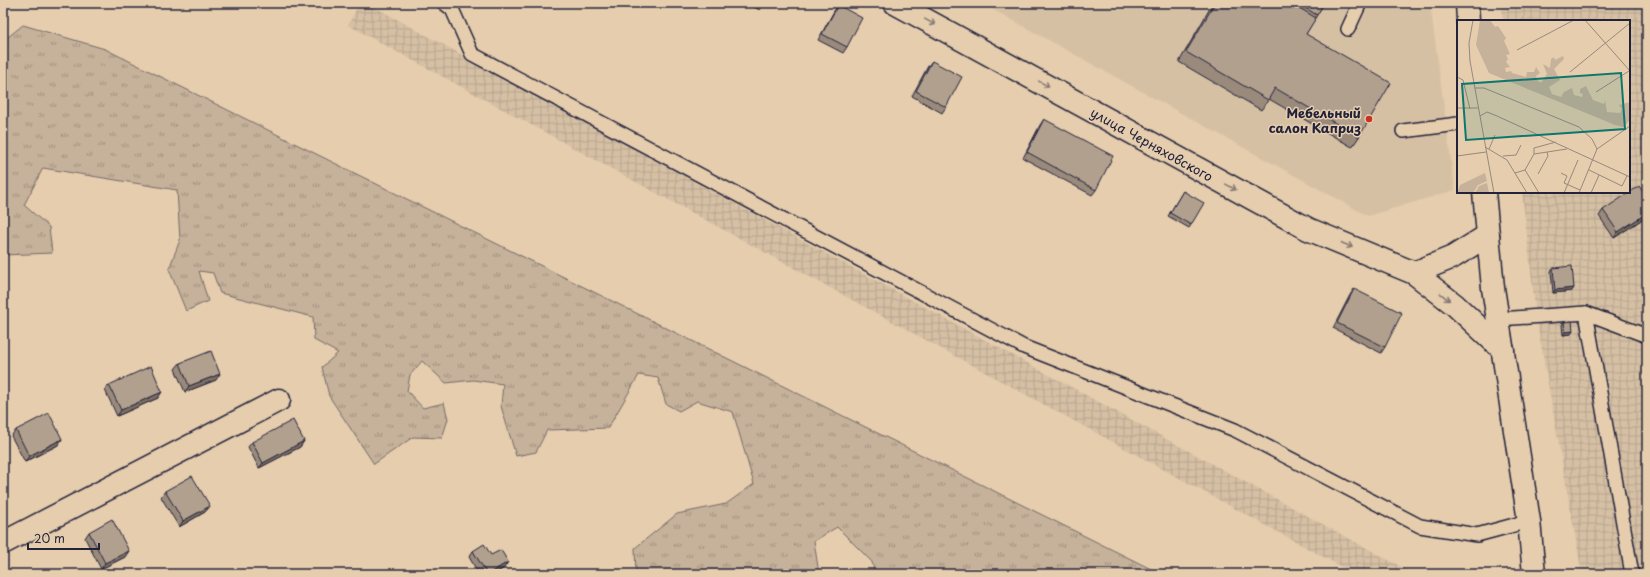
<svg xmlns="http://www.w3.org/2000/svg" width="1650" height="577" font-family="'Playpen Sans',sans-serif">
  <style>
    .built { fill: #d6c0a4 }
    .industrial { fill: url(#industrial-grid) }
    .grass { fill: url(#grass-tufts); stroke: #746a6a }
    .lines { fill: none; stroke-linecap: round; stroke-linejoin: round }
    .service-casing { stroke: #22223b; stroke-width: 16 }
    .minor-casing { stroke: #22223b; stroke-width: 25 }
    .secondary-casing { stroke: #22223b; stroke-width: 25 }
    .service { stroke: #e5cdad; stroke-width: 13 }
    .minor { stroke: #e5cdad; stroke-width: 22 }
    .secondary { stroke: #e5cdad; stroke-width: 22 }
    .wall { fill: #998a7b; stroke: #22223b }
    .shaded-wall { fill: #7d7064; stroke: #22223b }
    .building { fill: #b2a08f; stroke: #22223b }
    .oneway { stroke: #847874 }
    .poi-dot { fill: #c8321e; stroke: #e5cdad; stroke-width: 1.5 }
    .labels { text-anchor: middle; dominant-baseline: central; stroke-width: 3; stroke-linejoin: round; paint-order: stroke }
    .poi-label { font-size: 13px; font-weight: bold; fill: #22223b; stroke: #e5cdad; text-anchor: end }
    .street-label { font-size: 13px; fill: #22223b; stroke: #e5cdad }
    .inset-road { fill: none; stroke: #97897f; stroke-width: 1 }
    .view { fill: #0f766e; fill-opacity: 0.15; stroke: #0f766e; stroke-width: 2 }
    .inset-edge { fill: none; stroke: #22223b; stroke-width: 2 }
  </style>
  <defs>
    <pattern id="industrial-grid" width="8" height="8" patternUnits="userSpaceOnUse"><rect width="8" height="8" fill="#d6c0a4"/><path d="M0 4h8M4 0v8" fill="none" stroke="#b7a58e"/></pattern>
    <pattern id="grass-tufts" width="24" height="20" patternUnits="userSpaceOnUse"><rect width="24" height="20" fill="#c6b19a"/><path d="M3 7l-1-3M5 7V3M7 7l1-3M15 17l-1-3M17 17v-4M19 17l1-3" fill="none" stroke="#a0907f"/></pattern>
  </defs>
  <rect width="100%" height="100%" fill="#e5cdad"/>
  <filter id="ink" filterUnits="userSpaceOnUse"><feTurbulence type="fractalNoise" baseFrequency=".025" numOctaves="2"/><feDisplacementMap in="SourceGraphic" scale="8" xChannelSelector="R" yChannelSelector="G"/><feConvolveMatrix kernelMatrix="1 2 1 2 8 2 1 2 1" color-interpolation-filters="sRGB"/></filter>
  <g filter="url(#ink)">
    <path class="built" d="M981 3H1430L1455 190 1368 216Z"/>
    <g class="industrial">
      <path d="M360 3H367L1414 574H1355L348 25Z"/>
      <path d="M1501 3H1647V574H1582L1536 316 1522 192H1629V21H1503Z"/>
    </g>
    <path class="grass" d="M23 25 105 49 1161 574H875L872 562 837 527 814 541 819 574H636L635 548 677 514 726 504 754 484 733 412 697 401 679 411 666 404 658 378 639 375 608 428 547 430 536 452 516 456 501 406 503 384 473 380 446 383 422 361 410 375 407 391 423 408 444 403 448 419 442 438 413 437 374 464 329 396 322 367 338 353 314 340 313 317 220 293 213 273 199 271 208 301 186 311 169 269 180 240 177 190 43 168 24 205 49 227 52 253 3 255V41Z"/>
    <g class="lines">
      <g class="service-casing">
        <g id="service">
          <path d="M444 3 452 9 472 54 1024 347 1235 430 1420 526 1477 535 1529 521"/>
          <path d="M1348 29 1360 3"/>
          <path d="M1403 131 1458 124"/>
          <path d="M1586 313 1632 574"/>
          <path d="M1499 319 1586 313 1647 336"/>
        </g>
      </g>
      <g class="minor-casing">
        <g id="minor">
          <path d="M895 3 1308 229 1414 273 1453 257 1488 235"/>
          <path d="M1414 273 1455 305 1503 350"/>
          <path d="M3 543 279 400"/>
        </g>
      </g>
      <g class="secondary-casing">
        <g id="secondary">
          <path d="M1467 3 1468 21"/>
          <path d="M1484 192 1493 288 1529 521 1534 574"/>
        </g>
      </g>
      <use href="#service" class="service"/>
      <use href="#minor" class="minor"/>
      <use href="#secondary" class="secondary"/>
    </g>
    <g class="wall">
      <path d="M746 3H764L760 10Z"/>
      <path d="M1213 3H1324L1306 34 1359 137 1352 147 1269 99 1261 110 1179 62Z"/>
      <path d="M838 5 847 47 843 53 818 40 834 11Z"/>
      <path d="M932 61 946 107 942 113 912 96 928 66Z"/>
      <path d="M1044 119 1096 190 1092 195 1023 158 1040 125Z"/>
      <path d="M1183 191 1191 225 1189 228 1168 216Z"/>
      <path d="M1647 198V216L1614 238 1599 216 1603 210Z"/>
      <path d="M1553 268 1572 291 1553 293 1551 271Z"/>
      <path d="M1354 289 1385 347 1381 353 1333 328 1350 295Z"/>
      <path d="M1564 322 1571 334 1563 335 1562 325Z"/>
      <path d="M180 363 216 380 185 392 175 369Z"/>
      <path d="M109 385 158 398 117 416 105 390Z"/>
      <path d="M16 430 62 439 58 445 25 462 11 436Z"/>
      <path d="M304 441 300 447 259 468 248 447 252 442Z"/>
      <path d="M165 491 210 506 205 512 179 527 161 497Z"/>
      <path d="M89 532 125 557 101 569 85 538Z"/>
      <path d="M473 551 491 555 504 568 494 574H479L469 557Z"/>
    </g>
    <g class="shaded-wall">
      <path d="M1647 213V216L1614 238 1618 232Z"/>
      <path d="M1574 288 1572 291 1553 293 1555 290Z"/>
      <path d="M1573 331 1571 334 1563 335 1565 332Z"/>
      <path d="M220 374 216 380 185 392 189 386Z"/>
      <path d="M162 392 158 398 117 416 121 410Z"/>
      <path d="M62 439 58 445 25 462 29 456Z"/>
      <path d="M304 441 300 447 259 468 263 463Z"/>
      <path d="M210 506 205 512 179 527 183 521Z"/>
      <path d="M129 551 125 557 101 569 105 563Z"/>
      <path d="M508 562 504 568 494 574H488Z"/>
    </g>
    <g class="building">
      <path d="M1215 3H1291L1316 18 1306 34 1391 83 1359 137 1275 88 1268 100 1186 52Z"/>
      <path d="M1297 3H1324L1317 15Z"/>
      <path d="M838 5 862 18 847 47 822 34Z"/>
      <path d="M932 61 962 77 946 107 916 91Z"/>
      <path d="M1044 119 1113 156 1096 190 1027 152Z"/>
      <path d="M1639 186 1647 198V213L1618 232 1603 210Z"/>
      <path d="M1183 191 1204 203 1191 225 1170 213Z"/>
      <path d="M1572 266 1574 288 1555 290 1553 268Z"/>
      <path d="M1354 289 1402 313 1385 347 1337 323Z"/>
      <path d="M1572 321 1573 331 1565 332 1564 322Z"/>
      <path d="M211 351 220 374 189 386 180 363Z"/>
      <path d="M151 366 162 392 121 410 109 385Z"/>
      <path d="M49 413 62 439 29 456 16 430Z"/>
      <path d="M293 420 304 441 263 463 252 442Z"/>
      <path d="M192 476 210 506 183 521 165 491Z"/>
      <path d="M112 519 129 551 105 563 89 532Z"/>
      <path d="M484 544 491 555 501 550 508 562 488 574H487L473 551Z"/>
    </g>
    <defs><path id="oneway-shaft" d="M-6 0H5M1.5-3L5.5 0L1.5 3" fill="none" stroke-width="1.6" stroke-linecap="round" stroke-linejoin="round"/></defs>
    <g class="oneway">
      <use href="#oneway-shaft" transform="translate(930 22) rotate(29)"/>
      <use href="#oneway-shaft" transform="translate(1044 84) rotate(29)"/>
      <use href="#oneway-shaft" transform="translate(1231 187) rotate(29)"/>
      <use href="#oneway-shaft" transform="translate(1347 245) rotate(23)"/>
      <use href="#oneway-shaft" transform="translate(1445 297) rotate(38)"/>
    </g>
  </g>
  <circle class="poi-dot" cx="1369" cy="119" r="4"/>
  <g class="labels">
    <g class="poi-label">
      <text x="1361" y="112">Мебельный<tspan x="1361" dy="15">салон Каприз</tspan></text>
    </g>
    <g class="street-label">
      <text transform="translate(1152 144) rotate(29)">улица Черняховского</text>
    </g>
  </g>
  <g transform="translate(1457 20)">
    <rect width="173" height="173" fill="#e5cdad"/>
    <path d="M23 0H33L38 7 41 6 49 18 47 21 53 34 49 35 51 39 49 42 53 47 48 48 49 52 54 51 55 53 69 57 70 52H77L79 47 83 53 79 56 80 60 84 63 90 54 86 44 93 48 94 39 97 37 98 40 106 36 107 39 97 49 103 60 92 67 95 74 104 77 107 72 115 68 117 75 125 77 126 74 123 73V69L129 66 136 80 147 84 148 80 150 92 163 93 165 89 162 85 173 82V100L166 107 158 105 32 53 19 25ZM28 153 30 161 21 165 16 173H0L3 165Z" fill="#c6b19a"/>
    <path d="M30 163 32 173H18L22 166Z" fill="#c6b19a"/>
    <path class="inset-road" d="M16 0 12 23 13 41 37 173M128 0 173 51M60 30 117 0M113 52 173 3M0 57 6 60 13 89M18 68H27L122 107 135 119 140 129M139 72 172 51M0 88H21M23 96 30 92 40 96 173 157M28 127 50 140 70 173M32 129 38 115M77 134V128L99 122M0 136 29 132M46 136 59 135 64 125M68 150 77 134 110 129M132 150 165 166 170 156M58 153 68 150 82 173M104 153 110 156 107 163 123 170M81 154 91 136 90 132M107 173 121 140M122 173 140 129 173 106M134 173 142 155"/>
    <path class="view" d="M164 53 168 109 9 120 5 64Z"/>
    <rect width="173" height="173" class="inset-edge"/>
  </g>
  <rect width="1650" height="577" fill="none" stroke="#e5cdad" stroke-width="16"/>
  <rect x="8" y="8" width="1634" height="561" fill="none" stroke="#22223b" stroke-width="1.5" filter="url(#ink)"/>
  <path d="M28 543v6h71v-6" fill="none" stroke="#22223b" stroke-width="2"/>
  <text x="34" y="543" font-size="12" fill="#22223b" stroke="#e5cdad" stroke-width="3" paint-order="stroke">20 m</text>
</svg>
